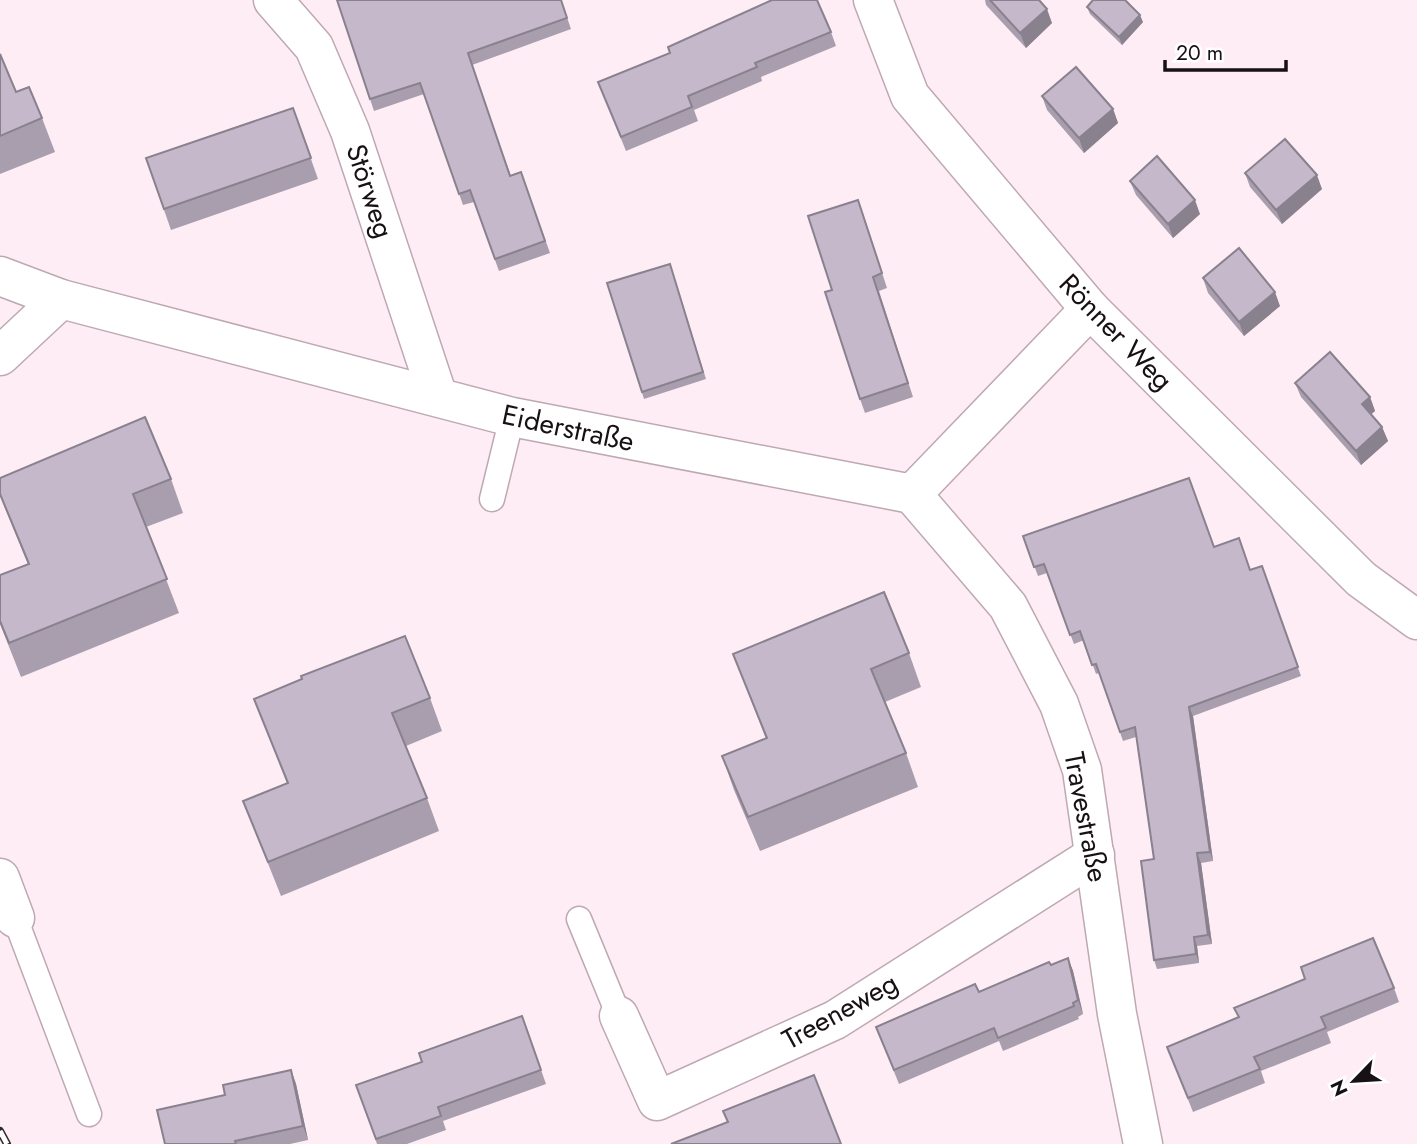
<svg xmlns="http://www.w3.org/2000/svg" width="1417" height="1144" font-family="Jost,sans-serif">
  <style>
    .lines { fill: none; stroke-linecap: round; stroke-linejoin: round }
    .lane-casing { stroke: #bea9b3; stroke-width: 27 }
    .street-casing { stroke: #bea9b3; stroke-width: 41 }
    .lane { stroke: #fff; stroke-width: 24 }
    .street { stroke: #fff; stroke-width: 38 }
    .rail-casing { stroke: #32292e; stroke-width: 8 }
    .rail { stroke: #fff; stroke-width: 5; stroke-dasharray: 16; stroke-linecap: butt }
    .wall { fill: #a99eae }
    .shaded-wall { fill: #89818d }
    .building { fill: #c4b8ca; stroke: #89818d; stroke-width: 2 }
    .labels { text-anchor: middle; dominant-baseline: central; stroke-width: 5; stroke-linejoin: round; paint-order: stroke }
    .street-label { font-size: 28px; fill: #171014; stroke: #fff }
  </style>
  <rect width="100%" height="100%" fill="#ffedf5"/>
  <g class="lines">
    <g class="lane-casing">
      <g id="lane">
        <path d="M492 499 512 417"/>
        <path d="M15 918 89 1114"/>
        <path d="M579 919 619 1016"/>
      </g>
    </g>
    <g class="street-casing">
      <g id="street">
        <path d="M273 0 314 47 350 131 438 397"/>
        <path d="M873 0 910 96 1090 309 1361 579 1417 620"/>
        <path d="M0 276 61 299"/>
        <path d="M0 356 61 299 512 417 912 494 1090 309"/>
        <path d="M912 494 1008 606 1059 704 1082 770 1117 1014 1143 1144"/>
        <path d="M0 878 15 918"/>
        <path d="M619 1016 657 1101 835 1020 1095 855"/>
      </g>
    </g>
    <use href="#lane" class="lane"/>
    <use href="#street" class="street"/>
    <g class="rail-casing">
      <path id="rail" d="M0 1131 7 1144"/>
    </g>
    <use href="#rail" class="rail"/>
  </g>
  <g class="wall">
    <path d="M337 0H561L571 29 472 65 511 176 521 172 550 253 499 271 474 202 463 205 424 94 374 111Z"/>
    <path d="M985 0H1039L1052 23 1026 48 986 5Z"/>
    <path d="M1087 7 1143 22 1122 45 1090 14Z"/>
    <path d="M831 32 836 46 761 77 762 81 694 110 698 121 626 151 598 82Z"/>
    <path d="M0 54 16 92 42 118 55 152 0 174Z"/>
    <path d="M1042 96 1113 109 1118 123 1084 153 1047 110Z"/>
    <path d="M293 108 318 179 171 230 146 158Z"/>
    <path d="M1245 173 1322 189 1282 224 1250 187Z"/>
    <path d="M1130 181 1200 214 1173 238 1136 195Z"/>
    <path d="M863 214 887 288 879 291 913 397 865 413 860 399 832 290Z"/>
    <path d="M672 271 706 379 644 399 607 283Z"/>
    <path d="M1203 278 1280 306 1244 336 1208 293Z"/>
    <path d="M1295 383 1370 397 1375 411 1371 414 1382 427 1388 441 1361 465 1301 397Z"/>
    <path d="M0 478 171 479 183 513 146 527 179 613 21 677 0 624V575L28 564 0 496Z"/>
    <path d="M1023 536 1214 547 1250 570 1262 566 1301 676 1193 716 1213 861 1201 863 1212 944 1197 946 1199 963 1157 969 1154 960V859L1136 737 1123 741 1099 673 1096 674 1084 640 1074 644 1047 573 1038 576Z"/>
    <path d="M909 653 921 687 885 702 906 753 918 787 760 851 734 790 722 756 766 739 733 654Z"/>
    <path d="M430 698 442 731 406 746 427 798 439 831 281 896 243 801 287 783 254 699Z"/>
    <path d="M1068 958 1073 971 1083 1014 1078 1017 1079 1019 1003 1051 999 1041 899 1084 876 1027 979 992Z"/>
    <path d="M1394 988 1399 1002 1327 1032 1331 1043 1261 1071 1265 1083 1193 1112 1167 1047 1238 1017 1234 1008Z"/>
    <path d="M522 1016 546 1084 443 1121 446 1130 407 1144H377L356 1085 422 1062Z"/>
    <path d="M291 1070 296 1084 308 1140 290 1144H165L225 1095Z"/>
  </g>
  <g class="shaded-wall">
    <path d="M1047 9 1052 23 1026 48 1020 33Z"/>
    <path d="M1140 15 1143 22 1122 45 1119 37Z"/>
    <path d="M1113 109 1118 123 1084 153 1079 138Z"/>
    <path d="M1317 175 1322 189 1282 224 1276 210Z"/>
    <path d="M1195 200 1200 214 1173 238 1168 224Z"/>
    <path d="M1275 292 1280 306 1244 336 1239 322Z"/>
    <path d="M1370 397 1375 411 1367 418 1362 404Z"/>
    <path d="M1382 427 1388 441 1361 465 1356 451Z"/>
    <path d="M1189 707 1193 716 1213 861 1210 852Z"/>
    <path d="M1197 853 1201 863 1212 944 1208 935Z"/>
    <path d="M1194 937 1197 946 1199 963 1196 954Z"/>
    <path d="M1068 958 1073 971 1083 1014 1078 1000Z"/>
    <path d="M291 1070 296 1084 308 1140 303 1126Z"/>
  </g>
  <g class="building">
    <path d="M337 0H561L567 18 468 53 510 176 521 172 545 241 495 259 470 190 459 194 420 83 370 99Z"/>
    <path d="M772 0H817L831 32 755 63 757 67 688 96 692 107 621 137 598 82 670 53 668 47Z"/>
    <path d="M990 0H1039L1047 9 1020 33Z"/>
    <path d="M1093 0H1125L1140 15 1119 37 1087 7Z"/>
    <path d="M0 54 16 92 29 87 42 118 0 136Z"/>
    <path d="M1076 67 1113 109 1079 138 1042 96Z"/>
    <path d="M293 108 311 158 164 209 146 158Z"/>
    <path d="M1285 139 1317 175 1276 210 1245 173Z"/>
    <path d="M1157 156 1195 200 1168 224 1130 181Z"/>
    <path d="M858 200 882 273 873 277 908 383 860 399 825 292 832 290 808 216Z"/>
    <path d="M1239 248 1275 292 1239 322 1203 278Z"/>
    <path d="M670 264 703 372 642 392 607 283Z"/>
    <path d="M1330 352 1370 397 1362 404 1382 427 1356 451 1295 383Z"/>
    <path d="M145 417 171 479 133 494 167 579 9 643 0 621V575L29 564 0 494V478Z"/>
    <path d="M1189 478 1214 547 1239 538 1250 570 1262 566 1298 667 1189 707 1210 852 1197 853 1208 935 1194 937 1196 954 1154 960 1141 861 1154 859 1135 727 1120 732 1096 664 1092 665 1080 631 1070 635 1044 564 1034 567 1023 536Z"/>
    <path d="M884 592 909 653 871 669 906 753 748 817 722 756 767 738 733 654Z"/>
    <path d="M405 636 430 698 392 713 427 798 268 862 243 801 288 783 254 699 302 679 301 676Z"/>
    <path d="M1373 938 1394 988 1321 1017 1326 1028 1254 1057 1260 1069 1188 1098 1167 1047 1239 1017 1234 1008 1305 979 1301 967Z"/>
    <path d="M1068 958 1078 1000 1073 1003 1074 1006 998 1038 994 1028 894 1070 876 1027 975 984 979 992 1049 962 1051 965Z"/>
    <path d="M522 1016 541 1070 438 1107 441 1116 376 1139 356 1085 422 1062 419 1053Z"/>
    <path d="M291 1070 303 1126 235 1141 236 1144H165L157 1110 225 1095 223 1085Z"/>
    <path d="M814 1075 841 1144H671L728 1122 723 1111Z"/>
  </g>
  <g class="labels">
    <g class="street-label">
      <text transform="translate(370 191) rotate(72)">Störweg</text>
      <text transform="translate(1116 332) rotate(46)">Rönner Weg</text>
      <text transform="translate(568 428) rotate(12)">Eiderstraße</text>
      <text transform="translate(1086 817) rotate(79)">Travestraße</text>
      <text transform="translate(840 1011) rotate(-29)">Treeneweg</text>
    </g>
  </g>
  <g transform="translate(1354 1081) rotate(245)" stroke="#ffffff" stroke-width="5" paint-order="stroke">
  <path d="M0-5L12 26L0 18L-12 26Z" fill="#171014"/>
  <text y="-10" font-size="19" font-weight="bold" text-anchor="middle" fill="#171014">N</text>
  </g>
  <path d="M1165 60v10h121v-10" fill="none" stroke="#171014" stroke-width="3.5"/>
  <text x="1176" y="60" font-size="21" fill="#171014" stroke="#ffffff" stroke-width="5" paint-order="stroke">20 m</text>
</svg>
